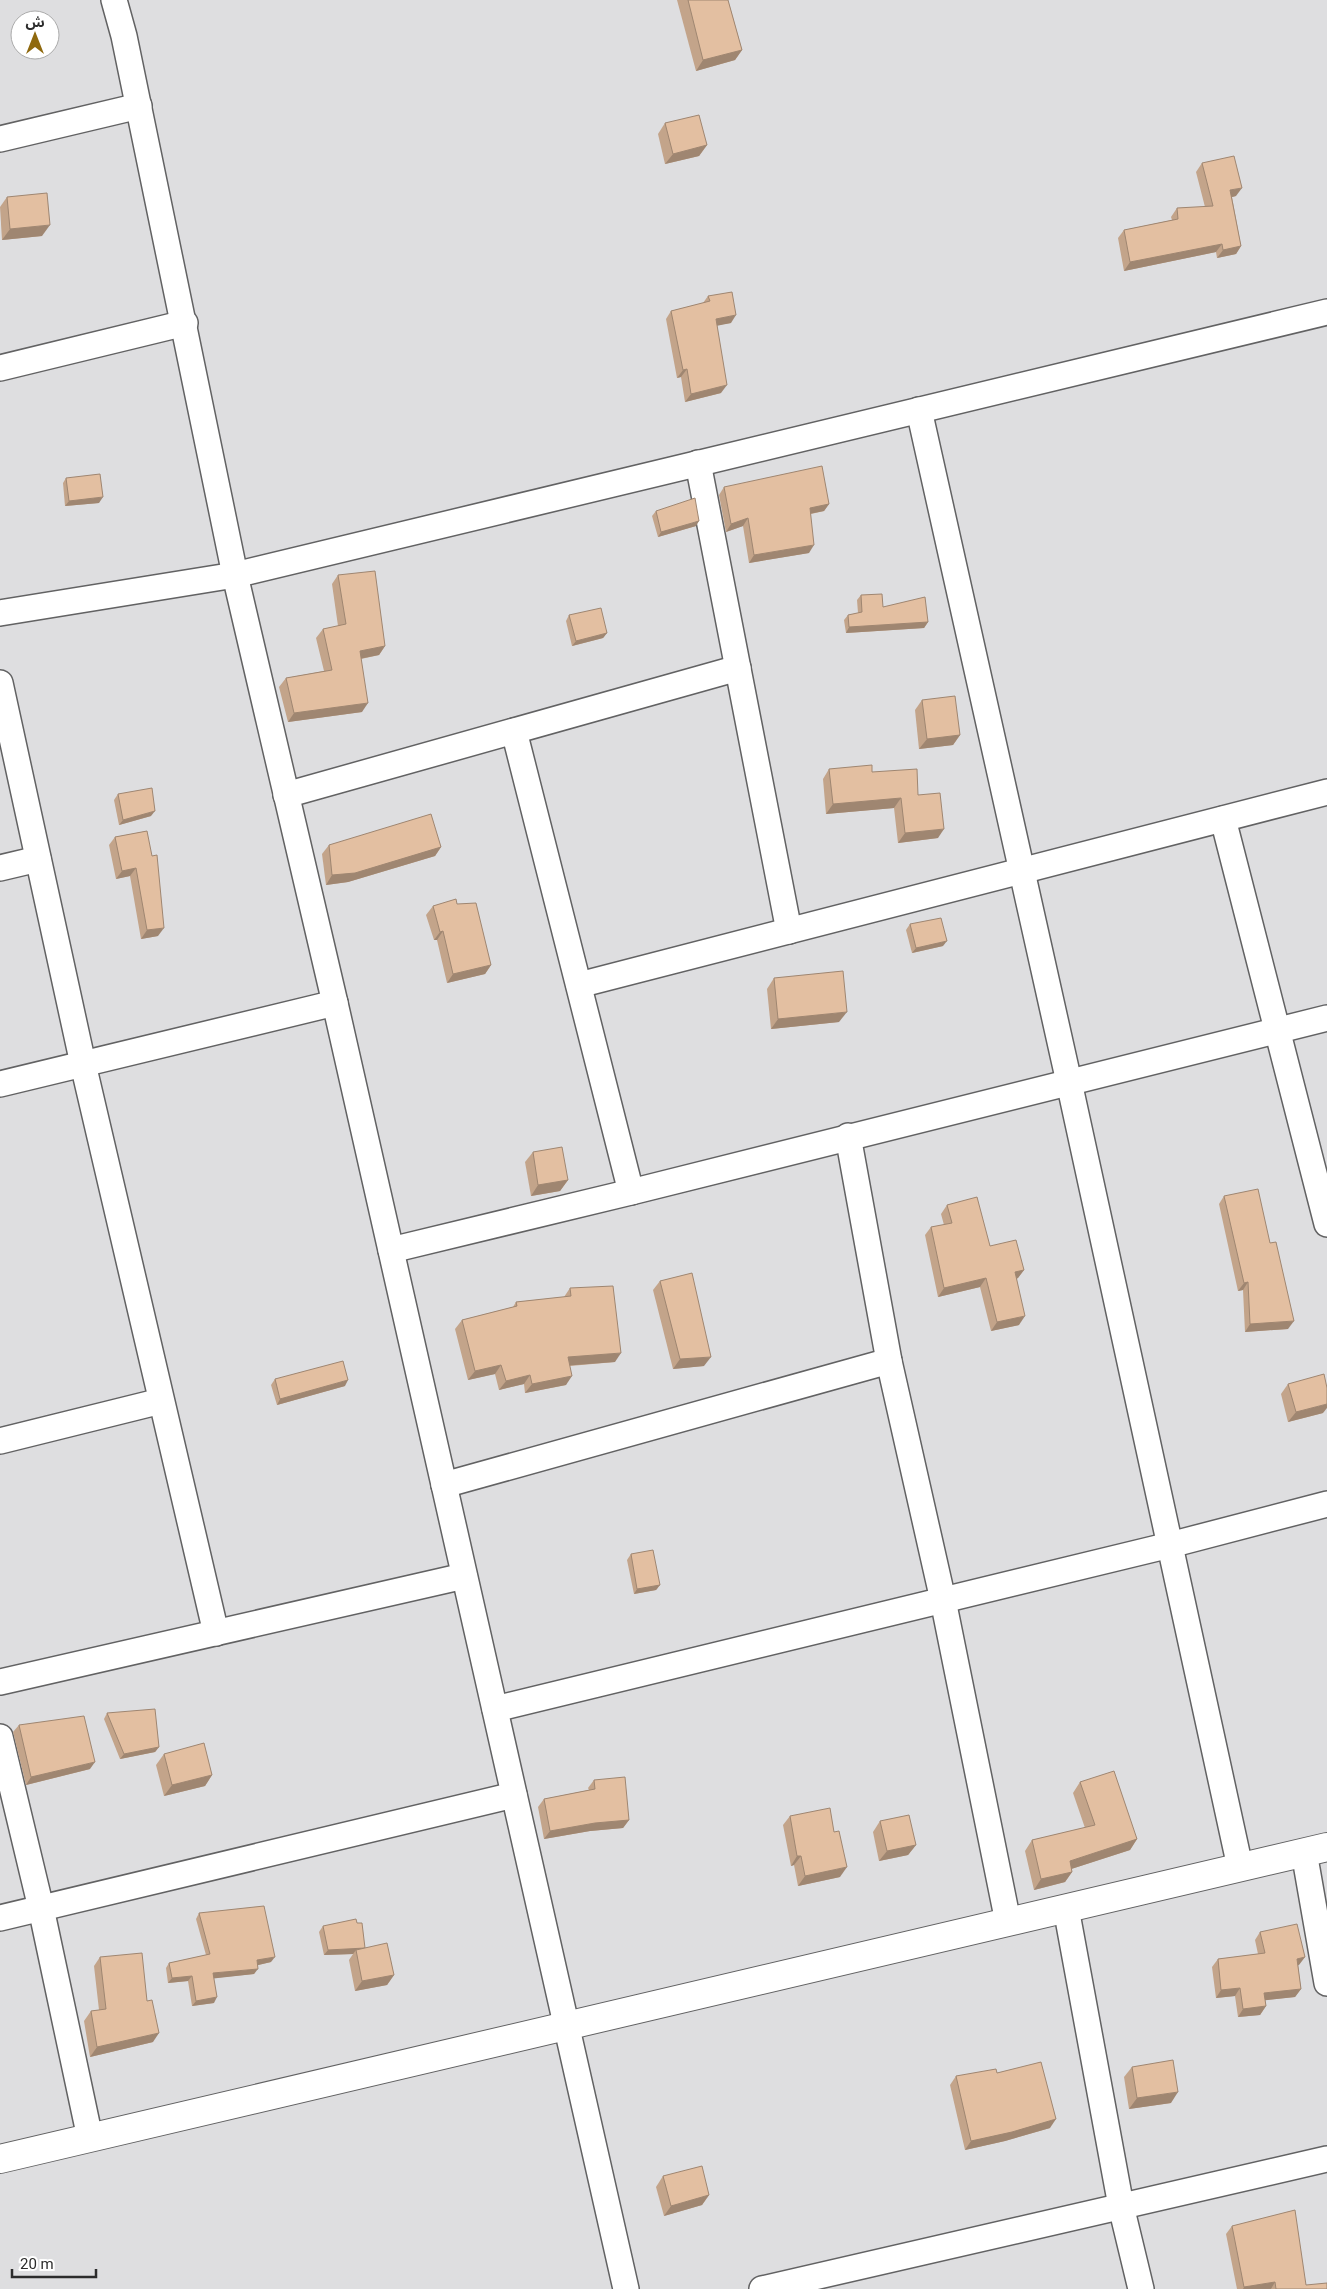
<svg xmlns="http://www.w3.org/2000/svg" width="1327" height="2289" font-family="Roboto,'Noto Sans Arabic',sans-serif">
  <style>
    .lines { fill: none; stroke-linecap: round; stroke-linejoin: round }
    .minor-casing { stroke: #626263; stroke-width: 28 }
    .tertiary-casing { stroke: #626263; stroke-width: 30 }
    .minor { stroke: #fff; stroke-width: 25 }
    .tertiary { stroke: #fff; stroke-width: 28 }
    .wall { fill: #c3a48a }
    .shaded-wall { fill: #9f8671 }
    .building { fill: #e3bfa1; stroke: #9f8671 }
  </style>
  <rect width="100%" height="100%" fill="#dedee0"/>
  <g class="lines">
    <g class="minor-casing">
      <g id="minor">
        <path d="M114 0 124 36 235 575 335 1003 626 2289"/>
        <path d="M0 139 139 106"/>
        <path d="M0 368 185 323"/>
        <path d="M919 410 1069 1082 1240 1867"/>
        <path d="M698 463 789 931"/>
        <path d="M0 613 235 575 1327 312"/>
        <path d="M0 683 83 1064 216 1633"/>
        <path d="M514 731 631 1192"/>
        <path d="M286 795 738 668"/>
        <path d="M1223 819 1327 1224"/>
        <path d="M0 868 38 859"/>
        <path d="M579 985 1327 792"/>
        <path d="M0 1084 335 1003"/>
        <path d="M848 1136 889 1361 943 1600 1008 1922"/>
        <path d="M391 1250 631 1192 1327 1018"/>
        <path d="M0 1441 161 1401"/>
        <path d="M444 1485 889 1361"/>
        <path d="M0 1682 464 1576"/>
        <path d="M495 1709 1170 1545 1327 1504"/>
        <path d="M0 1737 41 1908 90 2138"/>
        <path d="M1304 1852 1327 1983"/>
        <path d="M1066 1908 1121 2206 1141 2289"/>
        <path d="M0 1918 514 1795"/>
        <path d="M762 2289 1327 2159"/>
      </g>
    </g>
    <g class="tertiary-casing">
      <path id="tertiary" d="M0 2159 1327 1847"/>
    </g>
    <use href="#minor" class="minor"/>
    <use href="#tertiary" class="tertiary"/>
  </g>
  <g class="wall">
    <path d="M677 0H728L742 50 735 60 696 71Z"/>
    <path d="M665 123 707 145 699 156 665 164 658 134Z"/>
    <path d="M1202 163 1236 196 1232 197 1241 246 1236 254 1217 258 1216 252 1124 271 1118 238 1124 230 1172 220 1171 217 1177 208 1205 207 1196 172Z"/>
    <path d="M7 197 42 236 2 240 0 207Z"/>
    <path d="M708 296 731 323 717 325 721 393 685 402 681 377 677 378 666 319 671 311 703 303Z"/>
    <path d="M66 478 99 503 65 506 63 483Z"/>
    <path d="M724 487 829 504 824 511 811 514 809 553 749 563 743 526 726 532 719 495Z"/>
    <path d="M656 511 696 526 658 537 652 516Z"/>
    <path d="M338 575 385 646 379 655 361 659 362 712 288 722 279 687 286 678 324 671 316 638 323 629 338 626 332 584Z"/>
    <path d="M861 595 883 607 928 622 924 628 846 633 844 620 848 615 858 613 857 600Z"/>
    <path d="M569 615 607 633 603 638 572 646 566 621Z"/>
    <path d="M922 700 960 735 953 745 919 749 915 710Z"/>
    <path d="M829 769 872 772 918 795 938 838 898 843 894 808 826 814 823 779Z"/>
    <path d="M118 794 151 816 119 825 114 800Z"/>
    <path d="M147 831 158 936 141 939 130 876 116 879 109 845 115 837Z"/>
    <path d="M329 845 441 847 435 856 348 882 326 885 322 854Z"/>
    <path d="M433 906 491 965 485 974 447 983 437 940H434L426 915Z"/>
    <path d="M910 924 943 946 912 953 906 930Z"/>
    <path d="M774 978 839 1022 771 1029 767 989Z"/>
    <path d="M533 1152 568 1180 560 1191 531 1196 525 1162Z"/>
    <path d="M1224 1196 1288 1329 1245 1332 1243 1290 1238 1291 1219 1204Z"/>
    <path d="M947 1205 990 1246 1024 1270 1017 1279 1019 1325 991 1331 980 1287 938 1297 925 1235 931 1227 944 1225 941 1214Z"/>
    <path d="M660 1281 704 1366 673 1369 653 1290Z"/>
    <path d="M570 1288 615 1362 570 1366 566 1385 525 1393 524 1384 499 1390 495 1374 468 1380 455 1329 462 1320 513 1307 516 1302 564 1297Z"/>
    <path d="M275 1379 345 1386 277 1405 271 1385Z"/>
    <path d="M1288 1384 1323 1413 1288 1422 1281 1394Z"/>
    <path d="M631 1554 660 1585 656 1590 634 1594 627 1560Z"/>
    <path d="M107 1713 159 1747 155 1752 120 1759 104 1719Z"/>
    <path d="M19 1725 90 1769 26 1785 13 1732Z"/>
    <path d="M164 1754 212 1775 205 1786 164 1796 156 1765Z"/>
    <path d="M594 1780 629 1820 623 1828 590 1831 544 1839 538 1807 544 1799 589 1790 588 1788Z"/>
    <path d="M1080 1782 1137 1839 1130 1850 1071 1869 1072 1872 1065 1882 1034 1890 1025 1851 1032 1840 1085 1828 1073 1793Z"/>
    <path d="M790 1816 840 1877 798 1886 794 1865 791 1866 783 1825Z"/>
    <path d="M880 1821 916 1845 908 1855 879 1861 873 1832Z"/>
    <path d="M199 1913 271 1962 258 1965 254 1974 214 1978V2003L192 2006 188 1981 168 1983 166 1968 169 1963 206 1955 196 1919Z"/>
    <path d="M323 1926 364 1948 394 1975 387 1985 355 1991 349 1960 353 1954 324 1955 319 1932Z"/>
    <path d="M1260 1932 1305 1957 1298 1965 1301 1989 1295 1997 1265 2000 1266 2006 1260 2015 1238 2017 1235 1996 1216 1998 1212 1967 1218 1959 1258 1954 1255 1940Z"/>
    <path d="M100 1957 153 2042 90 2057 84 2021 91 2011 99 2010 94 1966Z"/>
    <path d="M1132 2067 1171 2103 1129 2109 1124 2077Z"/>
    <path d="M956 2076 1050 2128 1005 2141 965 2150 950 2085Z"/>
    <path d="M663 2176 709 2195 702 2205 664 2216 656 2187Z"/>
    <path d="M1232 2226 1306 2285 1327 2289H1237L1226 2234Z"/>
  </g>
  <g class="shaded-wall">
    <path d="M742 50 735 60 696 71 703 60Z"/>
    <path d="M707 145 699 156 665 164 673 154Z"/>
    <path d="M1242 188 1236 196 1224 199 1230 190Z"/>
    <path d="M50 225 42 236 2 240 10 229Z"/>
    <path d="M1222 244 1216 252 1124 271 1130 262Z"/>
    <path d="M1241 246 1236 254 1217 258 1223 250Z"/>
    <path d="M736 315 731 323 711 327 716 319Z"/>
    <path d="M687 369 681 377 677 378 683 370Z"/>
    <path d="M727 385 721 393 685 402 691 394Z"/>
    <path d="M103 497 99 503 65 506 69 501Z"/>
    <path d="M829 504 824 511 804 515 810 508Z"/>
    <path d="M748 518 743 526 726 532 731 524Z"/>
    <path d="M699 521 696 526 658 537 661 532Z"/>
    <path d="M814 545 809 553 749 563 754 555Z"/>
    <path d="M928 622 924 628 846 633 849 627Z"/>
    <path d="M607 633 603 638 572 646 576 641Z"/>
    <path d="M385 646 379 655 354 660 360 651Z"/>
    <path d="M368 703 362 712 288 722 294 713Z"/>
    <path d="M960 735 953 745 919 749 927 739Z"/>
    <path d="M901 798 894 808 826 814 833 804Z"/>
    <path d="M155 811 151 816 119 825 123 820Z"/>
    <path d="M944 829 938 838 898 843 905 833Z"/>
    <path d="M441 847 435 856 348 882 326 885 332 875Z"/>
    <path d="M136 868 130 876 116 879 122 871Z"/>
    <path d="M164 928 158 936 141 939 147 930Z"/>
    <path d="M443 931 437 940H434L440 932Z"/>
    <path d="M947 941 943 946 912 953 916 948Z"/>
    <path d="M491 965 485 974 447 983 453 974Z"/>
    <path d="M847 1012 839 1022 771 1029 778 1019Z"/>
    <path d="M568 1180 560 1191 531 1196 538 1185Z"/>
    <path d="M1024 1270 1018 1278 1009 1280 1015 1272Z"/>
    <path d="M986 1278 980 1287 938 1297 944 1288Z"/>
    <path d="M1248 1282 1243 1290 1238 1291 1244 1283Z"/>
    <path d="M1025 1316 1019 1325 991 1331 997 1322Z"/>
    <path d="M1294 1321 1288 1329 1245 1332 1250 1324Z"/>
    <path d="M621 1353 615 1362 562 1366 568 1357Z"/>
    <path d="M711 1357 704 1366 673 1369 680 1359Z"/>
    <path d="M501 1365 495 1374 468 1380 475 1371Z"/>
    <path d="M530 1375 524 1384 499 1390 506 1381Z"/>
    <path d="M572 1376 566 1385 525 1393 532 1384Z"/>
    <path d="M348 1380 345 1386 277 1405 280 1399Z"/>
    <path d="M1327 1404V1408L1323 1413 1288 1422 1296 1412Z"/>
    <path d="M660 1585 656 1590 634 1594 637 1589Z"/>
    <path d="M159 1747 155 1752 120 1759 124 1754Z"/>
    <path d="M95 1762 90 1769 26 1785 31 1777Z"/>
    <path d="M212 1775 205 1786 164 1796 172 1785Z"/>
    <path d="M629 1820 623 1828 590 1831 544 1839 550 1831 595 1823Z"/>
    <path d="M1137 1839 1130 1850 1062 1872 1070 1861Z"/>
    <path d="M916 1845 908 1855 879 1861 887 1851Z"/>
    <path d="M797 1856H801L794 1865 791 1866Z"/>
    <path d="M847 1867 840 1877 798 1886 805 1876Z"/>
    <path d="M1072 1872 1065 1882 1034 1890 1041 1879Z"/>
    <path d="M365 1948 356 1950 353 1954 324 1955 328 1950Z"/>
    <path d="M275 1957 271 1962 254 1966 257 1960Z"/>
    <path d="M1305 1957 1299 1965 1292 1967 1297 1959Z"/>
    <path d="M258 1969 254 1974 209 1979 213 1973Z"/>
    <path d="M394 1975 387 1985 355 1991 362 1981Z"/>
    <path d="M192 1976 188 1981 168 1983 172 1978Z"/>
    <path d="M1240 1988 1235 1996 1216 1998 1221 1990Z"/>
    <path d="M1301 1989 1295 1997 1259 2001 1264 1993Z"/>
    <path d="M217 1997 214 2003 192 2006 196 2001Z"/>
    <path d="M1266 2006 1260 2015 1238 2017 1243 2009Z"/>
    <path d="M159 2033 153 2042 90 2057 97 2047Z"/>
    <path d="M1178 2092 1171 2103 1129 2109 1137 2098Z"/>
    <path d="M1056 2119 1050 2128 1005 2141 965 2150 971 2141Z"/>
    <path d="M709 2195 702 2205 664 2216 671 2206Z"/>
    <path d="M1275 2282 1271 2289H1243L1244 2287Z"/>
  </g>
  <g class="building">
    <path d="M688 0H728L742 50 703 60Z"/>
    <path d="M699 115 707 145 673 154 665 123Z"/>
    <path d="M1234 156 1242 188 1230 190 1241 246 1223 250 1222 244 1130 262 1124 230 1178 219 1177 208 1213 206 1202 163Z"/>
    <path d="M47 193 50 225 10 229 7 197Z"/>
    <path d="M732 292 736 315 716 319 727 385 691 394 687 369 683 370 671 311 710 301 708 296Z"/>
    <path d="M822 466 829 504 810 508 814 545 754 555 748 518 731 524 724 487Z"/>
    <path d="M100 474 103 497 69 501 66 478Z"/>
    <path d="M695 498 699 521 661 532 656 511Z"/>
    <path d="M375 571 385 646 360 651 368 703 294 713 286 678 332 670 323 629 346 624 338 575Z"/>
    <path d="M882 594 883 607 925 597 928 622 849 627 848 615 862 612 861 595Z"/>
    <path d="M601 608 607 633 576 641 569 615Z"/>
    <path d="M955 696 960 735 927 739 922 700Z"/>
    <path d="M872 765V772L917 769 918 795 940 793 944 829 905 833 901 798 833 804 829 769Z"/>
    <path d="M152 788 155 811 123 820 118 794Z"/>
    <path d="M431 814 441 847 355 873 332 875 329 845Z"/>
    <path d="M147 831 152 856 157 855 164 928 147 930 136 868 122 871 115 837Z"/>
    <path d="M456 899 457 904 476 903 491 965 453 974 443 931 440 932 433 906Z"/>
    <path d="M941 918 947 941 916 948 910 924Z"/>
    <path d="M843 971 847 1012 778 1019 774 978Z"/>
    <path d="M562 1147 568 1180 538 1185 533 1152Z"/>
    <path d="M1258 1189 1270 1243 1276 1242 1294 1321 1250 1324 1248 1282 1244 1283 1224 1196Z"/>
    <path d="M977 1197 990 1246 1016 1240 1024 1270 1015 1272 1025 1316 997 1322 986 1278 944 1288 931 1227 952 1223 947 1205Z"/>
    <path d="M692 1273 711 1357 680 1359 660 1281Z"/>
    <path d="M613 1286 621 1353 568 1357 572 1376 532 1384 530 1375 506 1381 501 1365 475 1371 462 1320 517 1306 516 1302 571 1296 570 1288Z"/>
    <path d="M343 1361 348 1380 280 1399 275 1379Z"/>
    <path d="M1324 1374 1327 1388V1404L1296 1412 1288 1384Z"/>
    <path d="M653 1550 660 1585 637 1589 631 1554Z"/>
    <path d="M155 1709 159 1747 124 1754 107 1713Z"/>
    <path d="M84 1716 95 1762 31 1777 19 1725Z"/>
    <path d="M204 1743 212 1775 172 1785 164 1754Z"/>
    <path d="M1114 1771 1137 1839 1070 1861 1072 1872 1041 1879 1032 1840 1095 1825 1080 1782Z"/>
    <path d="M625 1777 629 1820 595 1823 550 1831 544 1799 595 1789 594 1780Z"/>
    <path d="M830 1808 834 1832 839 1831 847 1867 805 1876 801 1856H797L790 1816Z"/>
    <path d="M909 1815 916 1845 887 1851 880 1821Z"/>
    <path d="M264 1906 275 1957 257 1960 258 1969 213 1973 217 1997 196 2001 192 1976 172 1978 169 1963 210 1954 199 1913Z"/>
    <path d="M356 1919 357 1923H362L365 1948 328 1950 323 1926Z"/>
    <path d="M1297 1924 1305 1957 1297 1959 1301 1989 1264 1993 1266 2006 1243 2009 1240 1988 1221 1990 1218 1959 1265 1953 1260 1932Z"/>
    <path d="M387 1943 394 1975 362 1981 356 1950Z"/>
    <path d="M142 1953 147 2001 152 2000 159 2033 97 2047 91 2011 106 2009 100 1957Z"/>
    <path d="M1173 2060 1178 2092 1137 2098 1132 2067Z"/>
    <path d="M1041 2062 1056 2119 1012 2132 971 2141 956 2076 996 2069 997 2073Z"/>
    <path d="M702 2166 709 2195 671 2206 663 2176Z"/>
    <path d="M1295 2210 1306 2285 1327 2283V2289H1276L1275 2282 1244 2287 1232 2226Z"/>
  </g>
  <g transform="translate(35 35)"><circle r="24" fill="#ffffff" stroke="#ababab"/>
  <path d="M0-4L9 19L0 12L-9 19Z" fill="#8f690e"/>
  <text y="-8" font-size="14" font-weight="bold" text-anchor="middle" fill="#2c2c2c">ش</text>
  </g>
  <path d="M12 2269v8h84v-8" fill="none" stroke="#2c2c2c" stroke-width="2.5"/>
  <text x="20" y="2269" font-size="15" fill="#2c2c2c" stroke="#ffffff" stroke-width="4" paint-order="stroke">20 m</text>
</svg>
